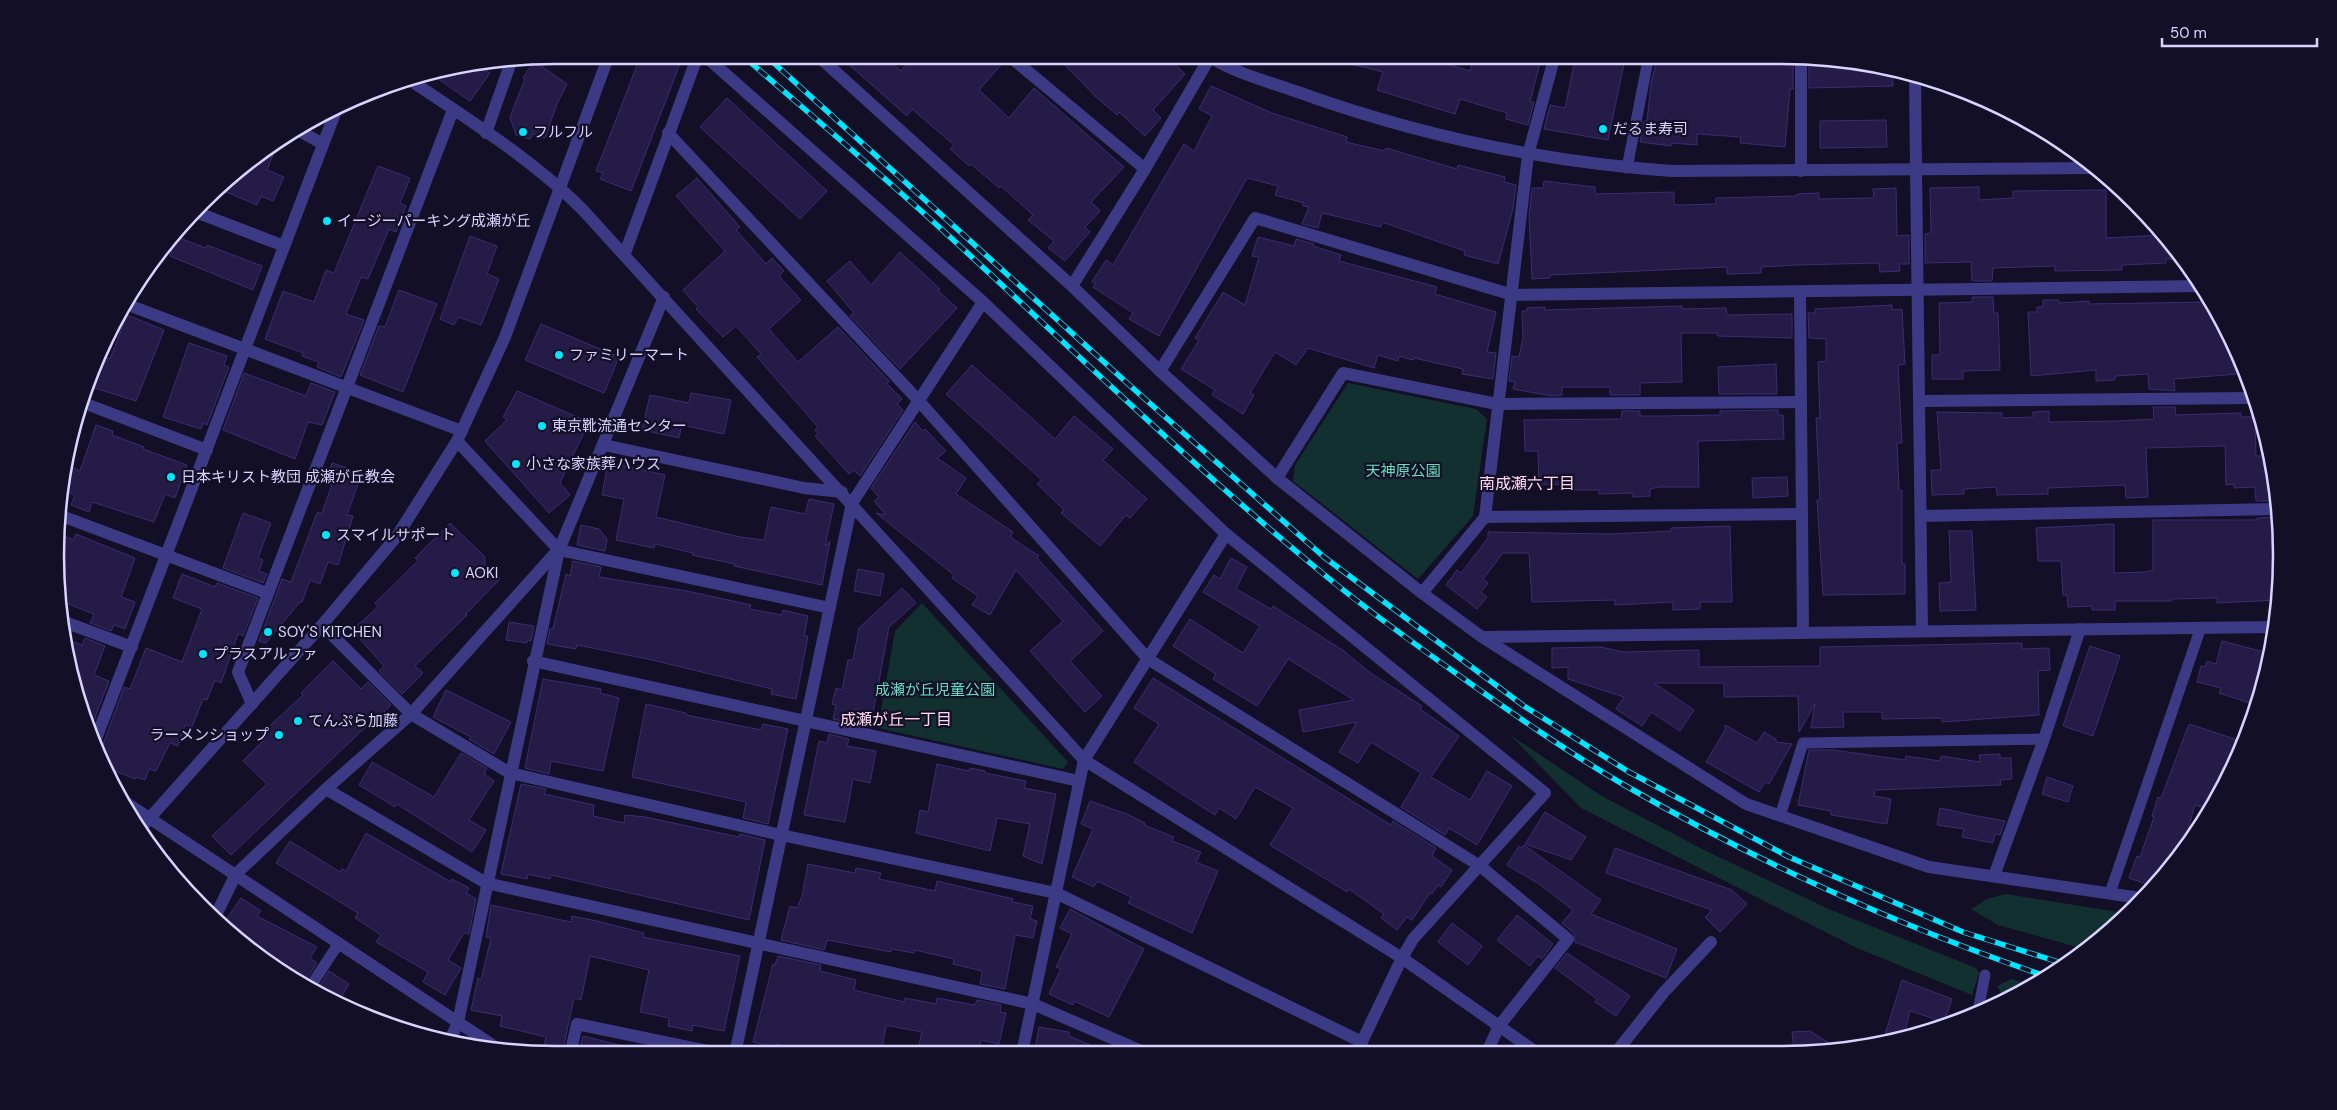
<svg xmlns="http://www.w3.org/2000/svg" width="2337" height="1110" font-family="'DM Sans','Noto Sans JP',sans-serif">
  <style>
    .green { fill: #12302f }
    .building { fill: #241b47; stroke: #3b2d73 }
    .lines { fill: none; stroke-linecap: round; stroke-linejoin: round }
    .service { stroke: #3d3a85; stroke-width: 11 }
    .minor { stroke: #3d3a85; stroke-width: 12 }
    .tertiary { stroke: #3d3a85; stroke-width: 12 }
    .rail-casing { stroke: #00e5ff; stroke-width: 5.5 }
    .rail { stroke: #130f26; stroke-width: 4; stroke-dasharray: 11; stroke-linecap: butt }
    .poi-dot { fill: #00e5ff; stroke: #130f26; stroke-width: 2 }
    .labels { text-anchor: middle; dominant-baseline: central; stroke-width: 4.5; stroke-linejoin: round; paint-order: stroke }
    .poi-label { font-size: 15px; fill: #d9d4ff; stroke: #130f26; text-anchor: start }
    .park-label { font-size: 15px; fill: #5fe0c0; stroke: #130f26 }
    .neighbourhood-label { font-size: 16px; fill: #ffd6f0; stroke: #130f26 }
    .rim { fill: none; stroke: #d9d4ff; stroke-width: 2.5 }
  </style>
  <rect width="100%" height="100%" fill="#130f26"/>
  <g class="green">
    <path d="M1348 383 1476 409 1487 419 1473 516 1418 579 1293 481 1295 465Z"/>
    <path d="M922 603 1068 762 1063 769 878 728 895 631Z"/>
    <path d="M1510 735 1600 795 1706 851 1831 910 1976 968 1979 973 1972 995 1857 948 1581 808Z"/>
    <path d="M2006 894 2125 913 2088 950 1998 925 1971 909 1987 899Z"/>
    <path d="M2011 979 2030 984 2005 999 1997 986Z"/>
  </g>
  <g class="building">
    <path d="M641 55H666L681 61 631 191 600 179 603 173 596 171Z"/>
    <path d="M838 55H882L901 71 914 55H990L1001 65 979 90 1009 118 1034 88 1124 167 1091 202 1100 211 1085 227 1090 232 1065 261 1048 248 1054 241 1028 220 1033 215 1001 186 999 188 971 164 969 166 950 149 954 145 912 109 907 116Z"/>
    <path d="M1055 55H1165L1185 74 1153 110 1161 118 1145 136 1119 112 1117 115 1096 97Z"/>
    <path d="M1340 55H1415L1470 71 1475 55H1542L1530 102H1534L1528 125 1506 119 1507 113 1460 99 1455 114 1377 90 1383 72 1339 61Z"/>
    <path d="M1576 55H1604L1625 59 1608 140 1544 129 1550 105 1565 108Z"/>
    <path d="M1658 55H1675L1719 64 1720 55 1793 56V89H1790L1785 147 1740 143 1741 137 1697 134V145L1672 143 1671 146 1640 142 1644 121H1647L1651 83Z"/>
    <path d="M1809 58 1879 65 1892 68 1893 86 1809 88Z"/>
    <path d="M534 61 567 84 557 104 545 138 533 134 530 139 516 135 510 117 525 79 523 78Z"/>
    <path d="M475 63 490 73 470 101 428 72 458 65Z"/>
    <path d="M1211 86 1272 113 1347 137 1346 142 1385 151 1386 148 1457 169 1458 165 1505 177 1504 182 1516 185 1513 209 1498 264 1464 255 1465 251 1382 222 1381 227 1322 213 1318 228 1302 224 1309 207 1303 206 1304 203 1275 195 1278 186 1247 178 1159 336 1129 319 1133 313 1093 287 1096 284 1092 282 1106 260 1113 265 1184 144 1194 151 1212 116 1199 109Z"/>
    <path d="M727 98 827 191 800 219 700 127Z"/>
    <path d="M1886 120 1887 147 1820 148V121Z"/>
    <path d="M278 142 267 170 284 177 273 201 261 196 257 205 217 188Z"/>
    <path d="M378 166 410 178 400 203 406 206 396 232 389 229 368 279 361 277 346 314 364 320 341 377 317 367 319 362 302 356 303 353 265 339 283 291 314 302 326 270 334 273Z"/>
    <path d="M697 178 740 227 736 230 766 264 772 258 784 271 779 276 801 300 769 329 798 362 838 327 889 381 887 384 902 399 897 404 903 410 860 476 854 470 849 474 815 436 818 434 815 430 818 427 757 357 761 354 736 326 723 337 696 309 698 307 683 290 725 251 676 196Z"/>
    <path d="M1544 181 1595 187V194L1674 192V204L1679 205 1716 204V198L1797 196V194L1819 193V199L1874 198 1873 189 1896 188 1897 236 1909 235V264H1899L1900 271 1880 272 1879 263 1795 265 1761 267V273L1727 274V267L1550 275V278L1532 279 1529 216 1532 188H1543Z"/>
    <path d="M1979 187V200L2013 198V191L2106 190V238L2163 235 2183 259H2166V263L2122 265V270L2055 271V266L1993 268 1992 281H1972L1971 262 1925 263V234L1931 233 1930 188Z"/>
    <path d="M470 236 497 246 487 274 499 279 481 325 458 317 454 325 440 319Z"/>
    <path d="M177 237 206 248 207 245 262 266 253 290 170 256Z"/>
    <path d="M1258 237 1294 246 1296 239 1314 244 1313 246 1341 255 1339 261 1437 287 1435 294 1496 312 1487 352 1496 353 1493 379 1462 374 1463 369 1414 358 1413 360 1399 356 1398 361 1378 355 1374 368 1308 348 1296 365 1275 352 1250 393 1254 395 1243 414 1212 395 1215 390 1181 369 1199 340 1195 338 1223 292 1245 305 1259 257 1252 256Z"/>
    <path d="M900 252 940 289 938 291 957 308 900 369 850 316 854 313 827 281 850 261 871 285Z"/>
    <path d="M399 290 437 304 403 392 360 375 379 326 385 327Z"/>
    <path d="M1972 297H1993L1994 313H1998L2000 370 1963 371V379H1932V355H1940L1939 303 1973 302Z"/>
    <path d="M2043 300H2059V303L2089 301V304L2211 302 2227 332V348L2235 347 2237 351 2239 374 2174 379 2175 391 2149 389 2148 374 2115 376V380L2096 381V370L2031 376 2028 312H2037V307H2043Z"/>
    <path d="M1892 305V310L1902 309 1905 364 1898 365 1902 443H1897L1899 490H1902V564H1905V594L1823 595 1817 500H1820L1816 418H1820L1818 362 1826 361V339L1809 338 1808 313H1815V309Z"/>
    <path d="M1682 306V309L1726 308 1727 315 1792 314V338L1718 336 1717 333H1681L1682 382 1640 383V395H1610V387H1562V395L1552 396 1513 389 1515 382 1509 381 1512 356 1519 357 1523 338 1522 311H1527V308L1545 307V310Z"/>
    <path d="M127 315 164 330 136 401 88 386 100 355 110 359Z"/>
    <path d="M541 324 619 357 604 393 525 360Z"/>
    <path d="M189 343 227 356 224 365 229 367 207 425 203 423 201 429 163 417Z"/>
    <path d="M1776 364 1777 394H1719L1718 367Z"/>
    <path d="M972 365 1055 439 1074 416 1113 449 1103 460 1147 499 1130 518 1126 515 1100 546 1061 513 1064 510 1037 484 1042 480 946 394Z"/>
    <path d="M244 373 306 396 311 383 335 392 322 425 308 422 295 459 223 430Z"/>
    <path d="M517 391 589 422 560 483 570 495 549 513 485 441 507 420 503 417Z"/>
    <path d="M691 393 731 400 724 434 682 425 679 438 642 430 650 395 689 403Z"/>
    <path d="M2153 407H2175L2176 415 2241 413V417H2255L2256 456H2272L2277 501H2256L2255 487 2234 488V484L2226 485 2225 446 2146 448 2148 497 2126 498 2125 485 2048 488V494L1997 495 1996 487 1964 489V494L1932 495 1931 470H1941L1937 412 2002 413V418L2033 417V412L2049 411V422L2119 421 2154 419Z"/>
    <path d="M1778 410V415H1783L1784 439 1698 441 1699 487H1659L1650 489V496L1633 497V493L1599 494V490H1567V484L1539 485 1538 451H1525L1524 420 1621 419 1622 411H1640V416H1659L1720 415V411Z"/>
    <path d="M915 422 923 431 925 429 946 451 937 458 966 478 956 494 1013 532 1010 537 1039 556 1037 558 1103 631 1070 661 1102 696 1085 712 1030 651 1063 621 1016 570 990 615 972 605 978 596 952 578 954 575 876 513 886 515 874 501 879 497 871 488Z"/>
    <path d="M96 425 113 431 112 435 144 447 143 449 187 465 175 498 165 494 154 522 92 502 89 512 71 505 75 495 61 490 64 464 80 471Z"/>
    <path d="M608 462 665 475 656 517 740 537 764 540 771 507 805 514 809 499 834 504 825 546 830 541 822 585 734 566 735 564 692 555 693 553 655 544 654 548 616 540 624 499 602 495Z"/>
    <path d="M332 463 362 473 347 515 353 516 338 565 328 562 320 584 310 580 302 602H300L266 643 259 641 282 579 291 582 317 513H322L332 484 326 482Z"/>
    <path d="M1787 477 1788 496 1753 498 1752 478Z"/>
    <path d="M243 513 271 523 258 558 263 560 259 571 267 574 263 583 223 568Z"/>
    <path d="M2278 517 2282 555 2278 600 2217 603V598L2172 599V601H2115V610H2092V606L2068 607 2067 595H2063L2061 561H2038L2036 528 2114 524V573L2146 572 2153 570V520H2257V518Z"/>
    <path d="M450 523 485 557V565L500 579 465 615H467L415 666 423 673 402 694 379 671 384 666 352 630 378 607 375 603 418 561 415 558Z"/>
    <path d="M581 525 599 529 607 539 605 551 577 545Z"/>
    <path d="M1730 526 1732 602H1700V609L1673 610V602L1615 605V600L1532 602 1529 553H1503L1483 579 1488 583 1481 592 1487 597 1477 609 1446 585 1457 570 1461 573 1488 538V532L1611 534 1671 531V528Z"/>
    <path d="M1949 531H1972L1976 610 1940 611 1939 583 1951 582Z"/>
    <path d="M57 533 74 540 76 534 135 558 121 597 135 602 125 629 114 625 111 631 90 623 94 614 58 600 55 555Z"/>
    <path d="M1231 558 1247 567 1236 589 1271 609 1273 606 1344 651 1369 672 1422 706 1420 709 1459 736 1431 777 1470 800 1487 771 1512 786 1477 845 1449 828 1445 835 1401 807 1421 773 1371 742 1358 763 1339 752 1357 722 1303 732 1299 710 1354 700 1290 660 1289 658 1257 706 1213 679 1216 674 1173 646 1190 619 1243 653 1260 626 1203 592 1214 575 1220 579Z"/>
    <path d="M573 561 601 567 599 577 687 591 751 605 750 609 782 615 783 610 808 616 804 636H808L796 699 771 694 772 689 648 659 577 645 576 649 547 644 550 629H553L566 574 570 576Z"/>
    <path d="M858 569 884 574 880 596 854 591Z"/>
    <path d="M182 574 215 587 217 583 258 598 243 636 238 634 221 683 215 680 207 700 203 699 192 727 185 725 178 746 170 743 156 771 149 769 145 780 136 777 135 779 105 767 98 751 102 747 124 687 130 689 146 648 182 662 202 609 173 598Z"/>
    <path d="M902 588 916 603 889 627 873 713 855 709 852 723 833 719 836 705 832 704 836 688 842 690 848 660H853L859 628Z"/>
    <path d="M509 622 534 626 531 641 527 640V643L506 640Z"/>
    <path d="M63 638 82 645 85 638 105 646 94 675 109 681 89 733 82 716Z"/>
    <path d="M2222 641 2272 654 2256 705 2219 693 2221 688 2197 682 2201 666 2205 667 2207 661 2216 664Z"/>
    <path d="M2022 643V649L2049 648 2050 670 2038 671 2039 715 1942 722V718L1882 719V712H1843L1844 727 1811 728 1815 704 1799 732 1798 696 1724 697V683H1654L1694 710 1680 731 1651 712 1642 726 1616 709 1624 697 1568 679V667L1552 668V648L1601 647 1623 652 1699 650V667L1820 666V647Z"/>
    <path d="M2090 646 2120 656 2093 736 2063 726Z"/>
    <path d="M333 661 361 689 368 682 391 705 375 721 373 720 231 855 212 836 267 784 243 761 266 738 261 734 303 695 301 693Z"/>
    <path d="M1153 678 1391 825 1393 821 1436 848 1432 856 1452 870 1441 887 1438 885 1432 894 1430 893 1412 920 1407 917 1397 930 1381 918 1384 914 1349 889 1347 892 1270 845 1293 808 1255 787 1236 819 1219 808 1215 815 1185 796 1134 762 1159 724 1134 708Z"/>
    <path d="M543 679 601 689 600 693 619 698 603 771 551 761 549 774 525 768Z"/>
    <path d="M446 690 511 722 494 754 469 739 471 737 433 717Z"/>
    <path d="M646 704 686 713V715L761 730 763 724 788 729 768 824 743 818 746 802 632 777Z"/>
    <path d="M2189 724 2244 742 2208 809 2195 805 2186 836 2191 838 2179 859 2152 886 2129 878 2137 856 2140 857 2154 817 2152 816 2158 797 2161 798Z"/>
    <path d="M1725 725 1757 743 1764 732 1776 739V742L1792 744 1769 784 1765 782 1759 792 1706 762 1725 730Z"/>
    <path d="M829 734 849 739 847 746 876 751 870 783 853 779 845 822 804 815 819 741 827 743Z"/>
    <path d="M1809 750H1833L1905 760 1906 756 1940 761 1941 756 1980 762 1979 755 2000 754V758H2011L2012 779 2000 780 2001 785 1875 790 1874 796 1891 799 1887 824 1831 815V811L1798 805Z"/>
    <path d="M461 753 487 768 484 774 494 781 469 820 486 830 472 852 397 804 395 807 359 785 372 762 434 797Z"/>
    <path d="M937 764 969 771 970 768 985 771V773L1026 781 1024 788 1056 794 1042 864 1023 856 1030 824 997 818 990 851 916 833 920 810 928 812Z"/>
    <path d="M2047 777 2073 786 2068 802 2042 794Z"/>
    <path d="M521 784 546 789 544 794 594 805 593 816 624 823 625 815 645 817 739 837 740 834 765 840 749 920 551 875 550 879 528 874 527 879 501 874Z"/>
    <path d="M1090 801 1127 814 1145 823 1144 825 1174 837 1172 841 1201 852 1196 862 1218 871 1192 933 1128 903 1131 897 1097 881 1094 887 1072 877 1093 829 1081 824Z"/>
    <path d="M1940 808 1972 815 2005 821 2000 835 1995 834 1993 843 1962 837 1964 829 1937 825Z"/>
    <path d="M1545 812 1586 837 1571 860 1525 844Z"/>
    <path d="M366 833 451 882 452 879 469 888 466 893 476 899 469 934 464 933 448 960 461 968 445 995 423 982 428 972 376 942 381 935 355 918 358 913 276 863 290 841 340 872 342 869 346 871Z"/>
    <path d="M1524 845 1601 900 1591 914 1677 949 1666 978 1575 942 1574 933 1562 923 1573 910 1539 884 1507 865 1519 846 1522 848Z"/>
    <path d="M1615 848 1732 890 1747 904 1720 932 1705 917 1712 910 1606 873Z"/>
    <path d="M808 864 855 873 856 868 881 873 879 879 935 891 937 881 1013 899 1012 902 1033 906 1030 919 1037 921 1033 938 1015 935 1005 989 980 984 982 971 953 964 954 959 915 950 914 953 891 949V952L827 940 824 950 781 940 790 906 797 908 802 896Z"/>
    <path d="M241 898 261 911 257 916 317 947 310 958 317 963 302 986 221 927Z"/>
    <path d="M491 905 571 922 572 916 597 921 644 933 643 937 740 956 724 1031 693 1025 692 1031 668 1026 669 1018 640 1012 649 970 590 956 581 1000 574 998 562 1055 543 1053 546 1037 500 1026 502 1016 471 1010 478 978 481 980 491 938 486 937Z"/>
    <path d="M1070 909 1144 949 1109 1017 1074 1001 1073 1005 1049 994 1061 969 1056 967 1072 934 1060 928Z"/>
    <path d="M1517 915 1553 944 1542 959 1538 956 1530 966 1497 940Z"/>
    <path d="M1452 923 1482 946 1468 965 1438 942Z"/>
    <path d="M1567 953 1630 996 1616 1016 1595 1002 1597 999 1555 968Z"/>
    <path d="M778 956 821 965 820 971 856 980 854 990 904 1002 905 998 936 1004 937 998 975 1005 977 1000 1001 1005 1000 1012 1006 1013 999 1044 981 1040 978 1054H917L922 1032 890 1026H886L881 1054H823L776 1044 775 1047 753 1042 773 964 775 965Z"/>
    <path d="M329 971 349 984 337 1004 315 993Z"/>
    <path d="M1902 980 1952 999 1944 1022 1910 1011 1904 1035 1883 1041Z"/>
    <path d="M1039 1027 1069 1032V1036L1109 1053H1052L1035 1050Z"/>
    <path d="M1810 1031 1842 1051H1794L1792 1032Z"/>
    <path d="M583 1036 635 1049 634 1055H578Z"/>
  </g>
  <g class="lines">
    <g class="service">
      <path d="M1627 168 1649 55"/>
      <path d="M1780 816 1803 743 2044 739"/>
      <path d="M2110 893 2201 627"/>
      <path d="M308 990 339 943"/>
      <path d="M1978 1011 1985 975"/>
    </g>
    <g class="minor">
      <path d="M704 55 983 302 1226 534 1545 793 1413 939 1402 958 1357 1052"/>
      <path d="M817 55 1072 286 1160 371 1277 478 1422 593 1482 637 1746 804 1929 867 2140 898"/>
      <path d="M1008 55 1145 169"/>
      <path d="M1801 57V171"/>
      <path d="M407 78C467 119 531 158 582 209L1084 760 1402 958 1536 1052"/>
      <path d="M296 129 323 144"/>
      <path d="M668 133 919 401 1148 659 1480 866 1568 939 1499 1026 1487 1052"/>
      <path d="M1916 169 1922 631"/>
      <path d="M193 211 284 246"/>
      <path d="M625 253 698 55"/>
      <path d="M1072 286 1145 169 1210 57"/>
      <path d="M1800 291 1803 632"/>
      <path d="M123 303 462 431"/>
      <path d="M1160 371 1255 218 1513 295 2202 286"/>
      <path d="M1919 401 2254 398"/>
      <path d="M81 402 207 450"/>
      <path d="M457 441 559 550 830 608"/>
      <path d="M604 445 804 488 842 492"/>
      <path d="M1277 478 1343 373 1497 404 1801 402"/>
      <path d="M852 503 983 302"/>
      <path d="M59 515 267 593"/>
      <path d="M1921 516 2277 509"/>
      <path d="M1485 517 1802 514"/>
      <path d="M1422 593 1485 517 1528 155 1555 55"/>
      <path d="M59 620 132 647"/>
      <path d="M322 625 411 714 510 773 781 835 1056 893 1362 1042"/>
      <path d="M1482 637 2275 627"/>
      <path d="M533 661 1079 781"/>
      <path d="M252 704 238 672 453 110"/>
      <path d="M94 744 337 108"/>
      <path d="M326 789 486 883 1033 1004 1146 1053"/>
      <path d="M1994 876 2044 739 2080 629"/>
      <path d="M214 919 236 874 326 789 411 714 557 551"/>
      <path d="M1977 1015 1978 1011"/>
      <path d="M449 1043 458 1022 559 550 664 297"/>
      <path d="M1617 1051 1664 992 1711 942"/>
      <path d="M1022 1053 1084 760 1226 534"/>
      <path d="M570 1055 577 1024 722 1054"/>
    </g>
    <g class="tertiary">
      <path d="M1207 55C1232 72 1266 81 1295 91 1416 135 1544 162 1672 171L2095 168"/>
      <path d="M1915 75 1916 169"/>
      <path d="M486 133 512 59"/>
      <path d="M119 798 500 1050"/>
      <path d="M139 830 322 625 397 536 457 441 505 337 609 55"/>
      <path d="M735 1054 852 503"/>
    </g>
    <g class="rail-casing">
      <g id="rail">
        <path d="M742 55C811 115 881 174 949 236 1070 347 1188 462 1315 567 1360 605 1409 640 1457 674 1512 713 1567 752 1626 786 1759 863 1899 926 2045 976"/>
        <path d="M765 55 1136 391 1324 557 1524 706 1629 772 1789 857 1963 932 2065 964"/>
      </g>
    </g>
    <use href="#rail" class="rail"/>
  </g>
  <g class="poi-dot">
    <circle cx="1603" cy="129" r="5"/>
    <circle cx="523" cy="132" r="5"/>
    <circle cx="327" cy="221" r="5"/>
    <circle cx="559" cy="355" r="5"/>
    <circle cx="542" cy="426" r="5"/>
    <circle cx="516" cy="464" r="5"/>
    <circle cx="171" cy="477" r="5"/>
    <circle cx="326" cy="535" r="5"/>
    <circle cx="455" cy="573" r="5"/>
    <circle cx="268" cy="632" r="5"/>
    <circle cx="203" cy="654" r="5"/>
    <circle cx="298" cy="721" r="5"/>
    <circle cx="279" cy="735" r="5"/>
  </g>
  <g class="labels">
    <g class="poi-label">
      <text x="1613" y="129">だるま寿司</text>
      <text x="533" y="132">フルフル</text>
      <text x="337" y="221">イージーパーキング成瀬が丘</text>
      <text x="569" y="355">ファミリーマート</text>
      <text x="552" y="426">東京靴流通センター</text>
      <text x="526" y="464">小さな家族葬ハウス</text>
      <text x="181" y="477">日本キリスト教団 成瀬が丘教会</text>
      <text x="336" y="535">スマイルサポート</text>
      <text x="465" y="573">AOKI</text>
      <text x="278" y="632">SOY'S KITCHEN</text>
      <text x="213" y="654">プラスアルファ</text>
      <text x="308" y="721">てんぷら加藤</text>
      <text x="269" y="735" text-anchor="end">ラーメンショップ</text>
    </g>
    <g class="park-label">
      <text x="1403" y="471">天神原公園</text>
      <text x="935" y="690">成瀬が丘児童公園</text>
    </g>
    <g class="neighbourhood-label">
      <text x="1527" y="483">南成瀬六丁目</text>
      <text x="896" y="719">成瀬が丘一丁目</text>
    </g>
  </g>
  <path d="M0 0H2337V1110H0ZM555 64H1782A491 491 0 0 1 2273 555V555A491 491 0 0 1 1782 1046H555A491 491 0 0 1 64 555V555A491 491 0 0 1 555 64Z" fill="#130f26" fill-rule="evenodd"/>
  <path class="rim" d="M555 64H1782A491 491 0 0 1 2273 555V555A491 491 0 0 1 1782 1046H555A491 491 0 0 1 64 555V555A491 491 0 0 1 555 64Z"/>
  <path d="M2162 38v8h155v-8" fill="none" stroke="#d9d4ff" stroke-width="2.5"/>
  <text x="2170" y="38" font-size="15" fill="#d9d4ff" stroke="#130f26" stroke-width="4" paint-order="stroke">50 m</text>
</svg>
